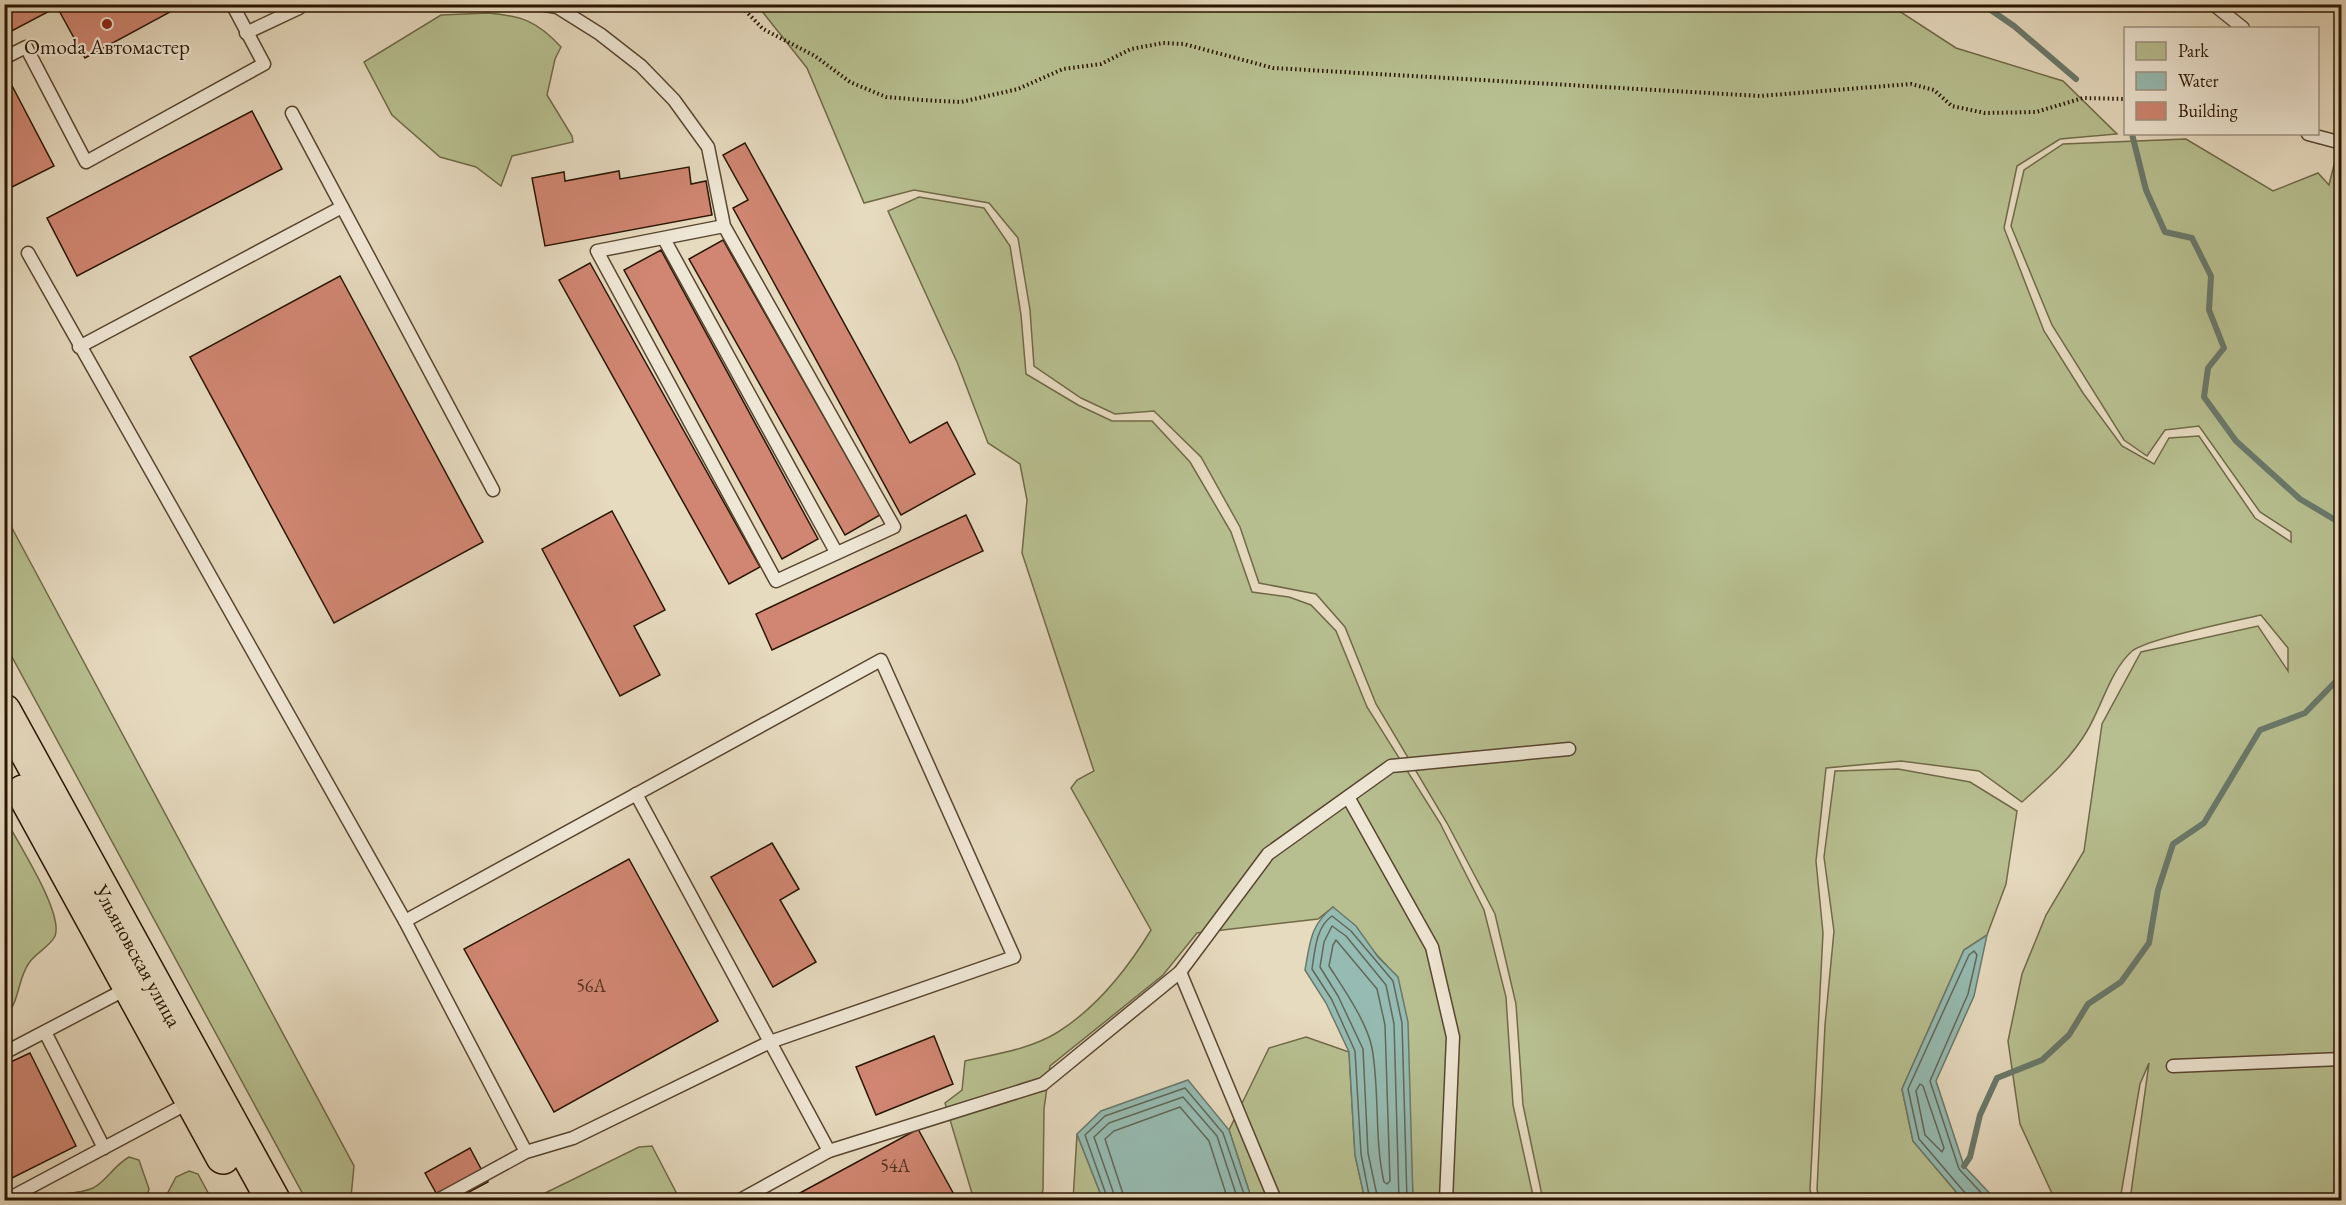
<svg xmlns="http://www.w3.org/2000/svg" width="2346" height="1205" font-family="'EB Garamond',serif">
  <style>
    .green { fill: #b7bf90; stroke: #706a48; stroke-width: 1.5 }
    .water { fill: #96bbb2; stroke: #6a796b; stroke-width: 1.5 }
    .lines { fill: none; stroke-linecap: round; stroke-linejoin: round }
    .shore { stroke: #60685a; stroke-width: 1.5 }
    .stream { stroke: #6a796b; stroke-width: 6 }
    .building { fill: #d08672; stroke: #291501; stroke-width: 1.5 }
    .service-casing { stroke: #584630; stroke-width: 15 }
    .trunk-casing { stroke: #291501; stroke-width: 36 }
    .path { stroke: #291501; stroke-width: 4; stroke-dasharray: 1.5 3; stroke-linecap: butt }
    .service { stroke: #efe7d5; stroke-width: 12 }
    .trunk { stroke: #e6dabf; stroke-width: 33 }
    .poi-dot { fill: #8f2418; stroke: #efe7d5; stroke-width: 2 }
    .labels { text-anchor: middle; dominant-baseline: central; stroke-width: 4.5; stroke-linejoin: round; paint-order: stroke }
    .number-label { font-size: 18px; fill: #53311d }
    .poi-label { font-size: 21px; fill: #291501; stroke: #efe7d5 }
    .street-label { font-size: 21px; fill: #291501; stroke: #efe7d5 }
  </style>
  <rect width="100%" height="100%" fill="#e6dabf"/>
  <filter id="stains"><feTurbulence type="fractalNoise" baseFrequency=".00333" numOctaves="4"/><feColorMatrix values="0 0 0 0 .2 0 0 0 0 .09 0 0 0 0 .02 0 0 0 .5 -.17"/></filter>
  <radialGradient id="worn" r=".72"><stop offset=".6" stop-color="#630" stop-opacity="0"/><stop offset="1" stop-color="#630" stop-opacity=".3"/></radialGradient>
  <g class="green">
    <path d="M757 5H1890L1956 48 2063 81 2117 134 2060 139 2017 166 2004 228 2044 331 2083 393 2122 446 2154 464 2169 438 2199 436 2255 518 2291 542V532L2260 512 2199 426 2165 430 2147 456 2124 440 2052 325 2011 226 2024 170 2063 144 2186 139 2273 191 2318 173 2329 185 2341 137V1200H2130L2149 1063 2140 1084 2120 1200H2055L2020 1124 2008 1041 2022 974 2046 915 2084 851 2102 724 2141 652 2258 626 2288 671V648L2261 615C2238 620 2146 639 2132 651 2110 671 2102 706 2087 731 2070 760 2046 780 2022 802L1979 771 1901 761 1826 768 1816 861 1823 933 1810 1190 1813 1200H1543L1523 1105 1516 1004 1495 914 1447 823 1376 704 1345 627 1316 594 1259 583 1240 527 1201 457 1154 411 1115 414 1081 398 1034 366 1030 310 1018 238 989 203 914 190 864 203 807 68Z"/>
    <path d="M488 13C522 16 537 21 561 47L555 59 547 95 572 136 573 142 512 156 501 186 476 167 440 157 392 115 364 62 441 15Z"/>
    <path d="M919 197 984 208 1010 246 1021 315 1026 374 1078 405 1112 421H1152L1190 462 1231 532 1252 592 1289 597 1311 605 1336 631 1367 707 1440 823 1484 910 1506 997 1513 1105 1534 1200H1413L1408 1083 1398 978 1333 907 1318 919 1197 933 1163 975 1050 1066 1044 1109 1043 1190 1040 1200H974L945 1103 962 1090 965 1061C996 1054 1031 1049 1058 1032 1096 1008 1128 968 1151 930L1071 788 1077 780 1094 771 1022 553 1027 500 1020 464 988 443 957 362 888 211Z"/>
    <path d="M5 515 354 1166 351 1197 345 1200 305 1198 5 644Z"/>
    <path d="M1898 769 1970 782 2017 811 2006 884 1987 935 1964 950 1902 1089 1913 1141 1963 1200H1820L1817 1190 1825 1025 1834 931 1824 857 1835 771Z"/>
    <path d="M5 818C17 842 64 913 55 936 50 947 35 953 29 963 17 980 20 1002 5 1017Z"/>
    <path d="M1306 1037 1349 1052 1355 1155 1365 1200H1252L1229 1130 1269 1048Z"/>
    <path d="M1077 1134 1103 1200H1073Z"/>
    <path d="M652 1146 679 1198 675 1200H531L639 1147Z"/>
    <path d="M129 1157 139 1160 149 1189 146 1200H36C53 1192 75 1196 93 1188 107 1181 112 1167 129 1157Z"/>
    <path d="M189 1171 198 1174 212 1200H164L176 1177Z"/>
  </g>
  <g class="water">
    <path d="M1333 907 1356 926 1378 957 1398 977 1408 1022 1413 1200H1365L1355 1155 1349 1052 1326 1003 1305 970C1310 943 1310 925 1333 907Z"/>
    <path d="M1987 935 1974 996 1936 1081 1964 1166 1996 1200H1963L1913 1141 1902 1089 1964 950Z"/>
    <path d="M1188 1080 1229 1130 1252 1200H1103L1077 1134 1101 1111Z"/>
  </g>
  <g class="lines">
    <g class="shore">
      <path d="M1336 940 1377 989 1385 1025 1390 1181 1387 1184 1384 1182C1374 1138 1380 1093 1372 1048 1367 1022 1343 988 1329 966L1333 945Z"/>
      <path d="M1920 1084 1923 1086 1944 1148 1942 1152 1925 1135 1916 1091Z"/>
      <path d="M1108 1200 1085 1135 1105 1116 1185 1088 1223 1133 1246 1200"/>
      <path d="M1116 1200 1094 1137 1109 1123 1183 1097 1217 1136 1238 1200"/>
      <path d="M1125 1200 1105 1139 1114 1131 1180 1107 1209 1141 1228 1200"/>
      <path d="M1370 1200 1361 1154 1355 1051 1332 1000 1312 969C1315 950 1316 927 1332 916L1351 931 1393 981 1402 1023 1407 1200"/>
      <path d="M1378 1200 1368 1153 1363 1049 1338 996 1320 967 1324 942 1332 926 1346 936 1386 985 1394 1024 1399 1200"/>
      <path d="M1967 1200 1966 1194 1919 1139 1908 1089 1969 955 1974 951 1977 955 1968 994 1930 1081 1959 1169 1988 1200"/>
    </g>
    <g class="stream">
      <path d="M1982 4 2014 26 2076 79"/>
      <path d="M2132 134 2146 190 2165 232 2192 238 2211 276 2209 310 2224 348 2208 368 2204 397 2236 441 2300 499 2342 524"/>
      <path d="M1964 1166 1970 1157 1980 1115 1997 1078 2042 1060 2069 1035 2088 1004 2121 982 2149 943 2158 890 2173 844 2204 823 2260 730 2305 713 2342 675"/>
    </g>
  </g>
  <g class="building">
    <path d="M4 4H166L170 12 85 58 57 7 4 35Z"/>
    <path d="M9 80 54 166 4 191V83Z"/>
    <path d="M252 111 282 169 77 276 47 218Z"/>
    <path d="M745 143 910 443 947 422 975 474 901 515 733 208 748 200 723 155Z"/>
    <path d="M689 167 691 184 706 181 712 215 545 246 532 178 564 172 565 181 619 171 620 179Z"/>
    <path d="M723 240 880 515 845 535 689 259Z"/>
    <path d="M661 250 818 539 782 559 624 270Z"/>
    <path d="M590 263 760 567 729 584 559 280Z"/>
    <path d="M340 276 483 542 334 623 190 357Z"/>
    <path d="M612 511 665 610 634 626 660 675 620 696 542 549Z"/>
    <path d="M966 515 983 551 772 650 756 614Z"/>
    <path d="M772 843 799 889 780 900 816 962 773 987 711 877Z"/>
    <path d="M629 859 718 1021 554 1112 464 949Z"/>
    <path d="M934 1036 953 1084 876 1115 856 1067Z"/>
    <path d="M30 1053 76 1146 4 1182V1065Z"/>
    <path d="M918 1129 957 1200H787Z"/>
    <path d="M470 1148 488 1182 454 1200H440L425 1173Z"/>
  </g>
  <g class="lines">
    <g class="service-casing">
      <g id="service">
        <path d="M540 4 557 7 600 34 641 66 674 100 708 147 724 226 894 527 776 581 597 251 724 226"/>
        <path d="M2213 4 2243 28"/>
        <path d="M246 33 299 8 297 4"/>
        <path d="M4 58 26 47 86 162 264 64 232 4"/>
        <path d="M292 113 493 490"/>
        <path d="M2308 134 2342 143"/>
        <path d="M664 239 836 552"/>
        <path d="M28 253 405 921"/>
        <path d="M79 347 342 207"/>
        <path d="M636 794 829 1151"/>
        <path d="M1348 797 1432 947 1453 1037 1446 1200"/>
        <path d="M1180 972 1275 1200"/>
        <path d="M45 1032 104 1148"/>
        <path d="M4 1053 128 988"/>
        <path d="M2173 1066 2342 1059"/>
        <path d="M6 1200 190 1102"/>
        <path d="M438 1200 526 1152 573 1138 770 1042 1014 957 881 660 405 921 526 1152"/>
        <path d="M740 1200 829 1151 1043 1084 1180 972 1268 854 1391 766 1569 749"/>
      </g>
    </g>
    <g class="trunk-casing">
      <g id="trunk">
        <path id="s1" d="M4 711 273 1200"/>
        <path d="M23 792 223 1157"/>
      </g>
    </g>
    <path class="path" d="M739 4 763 29 815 56 850 82 886 97 922 100 961 102 1018 89 1063 69 1101 64 1131 49 1163 43 1184 44 1273 68 1760 96 1911 84 1934 90 1952 106 1985 113 2036 112 2083 98 2126 99"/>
    <use href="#service" class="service"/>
    <use href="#trunk" class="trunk"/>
  </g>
  <circle class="poi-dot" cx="107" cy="24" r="6"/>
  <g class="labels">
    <g class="number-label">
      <text x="591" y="985">56А</text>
      <text x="895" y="1165">54А</text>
    </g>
    <g class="poi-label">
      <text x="107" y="46">Omoda Автомастер</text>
    </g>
    <g class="street-label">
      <text stroke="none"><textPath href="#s1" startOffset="279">Ульяновская улица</textPath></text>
    </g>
  </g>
  <rect width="2346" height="1205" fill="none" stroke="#e6dabf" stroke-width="24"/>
  <rect x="6" y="6" width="2334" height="1193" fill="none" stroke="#291501" stroke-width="3"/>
  <rect x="12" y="12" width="2322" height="1181" fill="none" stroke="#291501" stroke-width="1.5"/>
  <rect x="2124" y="27" width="195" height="108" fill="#efe7d5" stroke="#a09380" stroke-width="1.5"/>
  <rect x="2136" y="42" width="30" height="18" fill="#b7bf90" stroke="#a09380" stroke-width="1.5"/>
  <text x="2178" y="57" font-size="18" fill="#291501">Park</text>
  <rect x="2136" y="72" width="30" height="18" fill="#96bbb2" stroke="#a09380" stroke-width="1.5"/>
  <text x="2178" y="87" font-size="18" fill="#291501">Water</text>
  <rect x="2136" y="102" width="30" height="18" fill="#d08672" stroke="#a09380" stroke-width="1.5"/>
  <text x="2178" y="117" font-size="18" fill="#291501">Building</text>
  <rect width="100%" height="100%" filter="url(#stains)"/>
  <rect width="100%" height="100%" fill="url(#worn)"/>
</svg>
